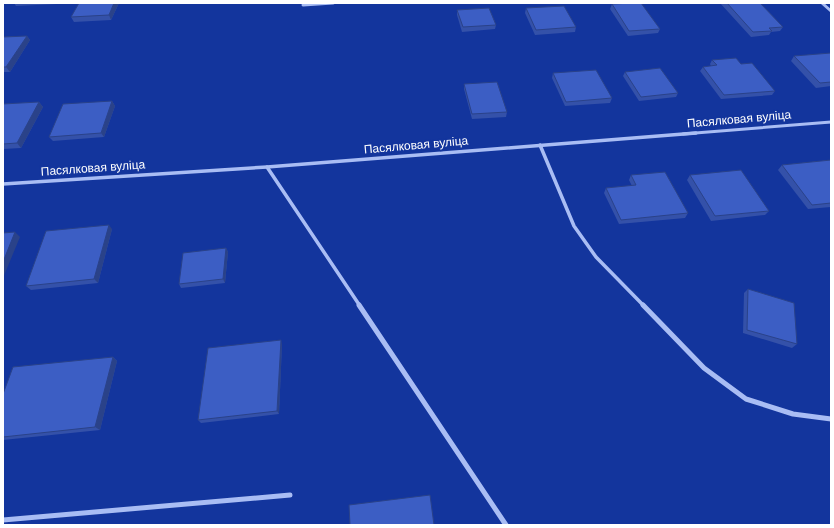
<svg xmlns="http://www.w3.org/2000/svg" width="834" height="528" font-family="Arial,sans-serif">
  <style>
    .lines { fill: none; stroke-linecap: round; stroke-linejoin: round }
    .street-far2 { stroke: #a9bdf4; stroke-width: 3 }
    .street-far1 { stroke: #a9bdf4; stroke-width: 3.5 }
    .street { stroke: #a9bdf4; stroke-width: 5 }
    .wall { fill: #3451a9 }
    .shaded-wall { fill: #2a4289 }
    .building { fill: #3c5ec4; stroke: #2a4289 }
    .labels { text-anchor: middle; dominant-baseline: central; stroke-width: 4; stroke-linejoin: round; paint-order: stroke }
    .street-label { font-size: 12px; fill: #fff; stroke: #13359d }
  </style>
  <rect width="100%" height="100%" fill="#13359d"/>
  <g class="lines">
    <g class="street-far2">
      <path d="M822 3 831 11"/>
      <path d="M303 5 333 3"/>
      <path d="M683 134 831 122"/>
    </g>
    <g class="street-far1">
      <path d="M540 145 574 226 596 257 644 306"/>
      <path d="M267 167 360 306"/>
      <path d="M3 184 267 167 696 133"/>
    </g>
    <g class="street">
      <path d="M359 305 506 525"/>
      <path d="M643 305 704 368 746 399 793 414 831 419"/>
      <path d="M3 520 290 495"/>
    </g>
  </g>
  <g class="wall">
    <path d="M14 3H57V4L16 6Z"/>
    <path d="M119 3 111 20 74 22 71 17Z"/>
    <path d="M720 3H760L783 27 780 31 771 32 769 35 751 37Z"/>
    <path d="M612 4 660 29 658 33 628 36 610 9Z"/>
    <path d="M526 8 576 27 575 32 535 35 525 13Z"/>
    <path d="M457 10 496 25 495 29 462 32 457 15Z"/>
    <path d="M27 36 30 40 10 72H3V37Z"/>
    <path d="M831 53V86L816 88 791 61 794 56Z"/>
    <path d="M712 60 741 64 775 91 772 95 721 99 700 71 703 67 711 66 710 64Z"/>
    <path d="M625 72 678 93 676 97 639 101 623 76Z"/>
    <path d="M553 73 612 98 610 103 565 106 552 78Z"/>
    <path d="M464 84 507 112 506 117 472 119 464 89Z"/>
    <path d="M112 101 115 106 104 137 53 141 49 137Z"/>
    <path d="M39 102 43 107 21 148 3 149V104Z"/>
    <path d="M831 160V207L808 209 778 170 782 165Z"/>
    <path d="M631 175 688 213 685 218 619 224 604 193 606 188 632 186 629 180Z"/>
    <path d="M690 175 769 211 765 215 711 221 687 180Z"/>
    <path d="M112 229 98 283 31 290 26 286Z"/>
    <path d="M226 248 228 252 225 283 181 288 179 284Z"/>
    <path d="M748 289 797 344 792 348 743 333 744 293Z"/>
    <path d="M282 344 279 414 201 423 198 420Z"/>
    <path d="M113 357 117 361 100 430 3 440V394Z"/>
  </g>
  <g class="shaded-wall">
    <path d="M114 3H119L111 20 109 15Z"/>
    <path d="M27 36 30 40 10 72 6 67Z"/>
    <path d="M112 101 115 106 104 137 101 133Z"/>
    <path d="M39 102 43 107 21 148 17 143Z"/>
    <path d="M109 225 112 229 98 283 94 279Z"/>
    <path d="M15 232 20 237 3 278V262Z"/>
    <path d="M226 248 228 252 225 283 223 279Z"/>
    <path d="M281 340 282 344 279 414 277 411Z"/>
    <path d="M113 357 117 361 100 430 95 427Z"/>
  </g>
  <g class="building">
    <path d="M79 3H114L109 15 71 17Z"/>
    <path d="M633 3H641L660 29 629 31 612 4Z"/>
    <path d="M727 3H760L783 27 769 28 772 31 753 32Z"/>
    <path d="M564 6 576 27 536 30 526 8Z"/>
    <path d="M489 8 496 25 463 27 457 10Z"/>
    <path d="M27 36 6 67H3V37Z"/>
    <path d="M831 53V82L820 83 794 56Z"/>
    <path d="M736 58 741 64 752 63 775 91 724 95 703 67 717 65 712 60Z"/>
    <path d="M660 68 678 93 641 97 625 72Z"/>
    <path d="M596 70 612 98 566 102 553 73Z"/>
    <path d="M497 82 507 112 472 114 464 84Z"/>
    <path d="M112 101 101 133 49 137 63 104Z"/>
    <path d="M39 102 17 143 3 144V104Z"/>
    <path d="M831 160V203L812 205 782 165Z"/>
    <path d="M741 170 769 211 715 216 690 175Z"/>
    <path d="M665 172 688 213 621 220 606 188 636 185 631 175Z"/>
    <path d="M109 225 94 279 26 286 46 231Z"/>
    <path d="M15 232 3 262V233Z"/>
    <path d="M226 248 223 279 179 284 183 253Z"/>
    <path d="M748 289 794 303 797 344 747 330Z"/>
    <path d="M281 340 277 411 198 420 208 348Z"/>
    <path d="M113 357 95 427 3 437V394L13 367Z"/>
    <path d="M430 495 434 525H350L349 505Z"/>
  </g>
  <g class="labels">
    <g class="street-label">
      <text transform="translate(739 119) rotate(-5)">Пасялковая вуліца</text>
      <text transform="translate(416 145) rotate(-5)">Пасялковая вуліца</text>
      <text transform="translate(93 168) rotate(-4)">Пасялковая вуліца</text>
    </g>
  </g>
  <rect width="834" height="528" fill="none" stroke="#ffffff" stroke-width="8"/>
</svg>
